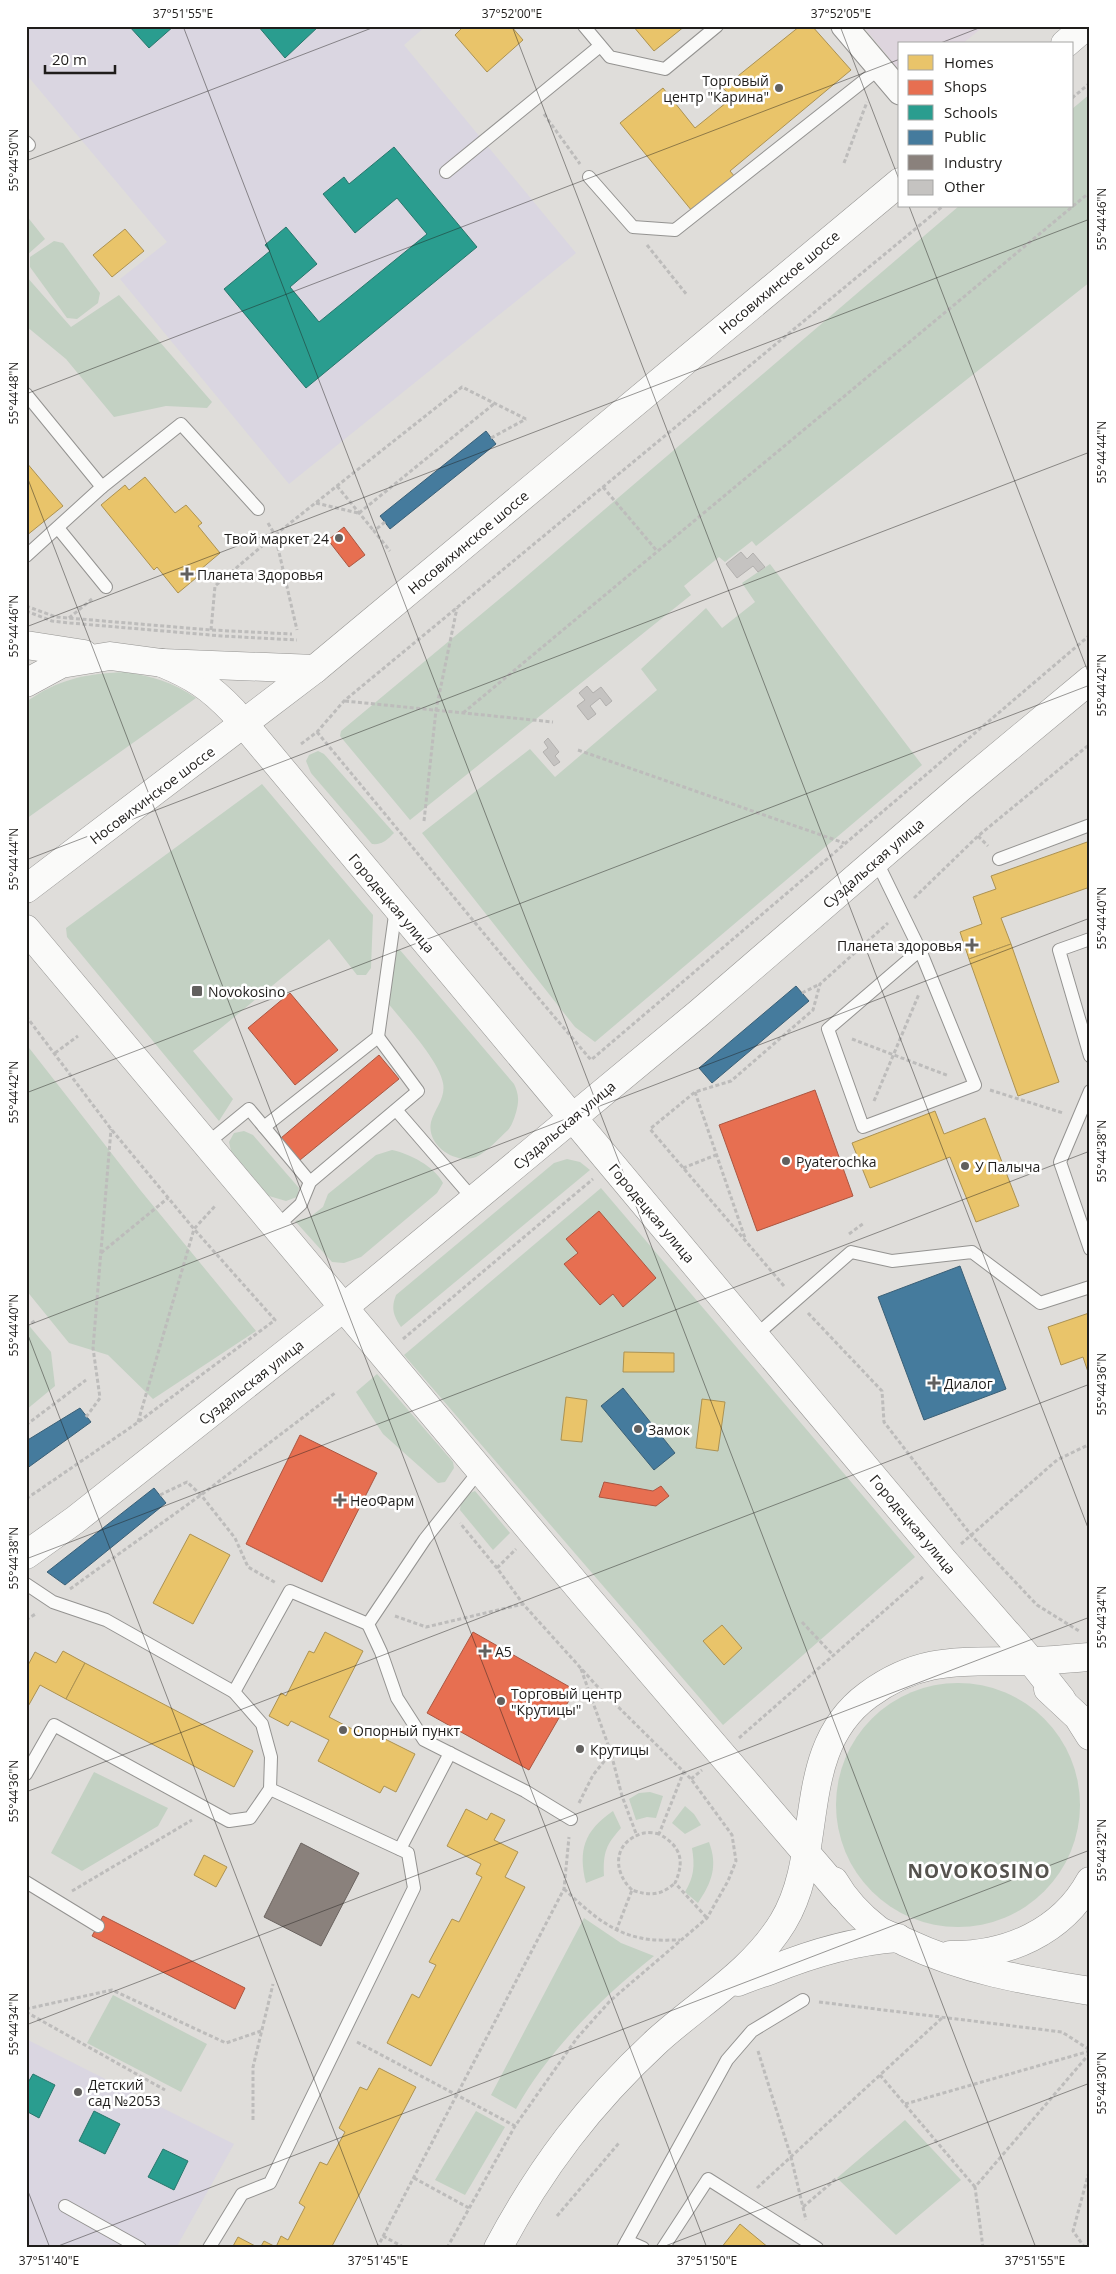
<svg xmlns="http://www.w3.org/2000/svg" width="1116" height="2274" font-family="'Open Sans',sans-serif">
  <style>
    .commercial { fill: #ded5de }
    .education { fill: #dad6e1 }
    .green { fill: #c3d1c3 }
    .homes { fill: #e9c46a; stroke: #ac9252 }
    .shops { fill: #e76f51; stroke: #ab5641 }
    .schools { fill: #2a9d8f; stroke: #27776c }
    .public { fill: #457b9d; stroke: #3a5f76 }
    .industry { fill: #8a817c; stroke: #6a635f }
    .building { fill: #c5c3c1; stroke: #b2b0ae }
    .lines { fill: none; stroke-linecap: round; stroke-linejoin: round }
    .lane-casing { stroke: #949391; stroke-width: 14 }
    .street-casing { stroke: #949391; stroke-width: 27 }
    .secondary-casing { stroke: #949391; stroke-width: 29 }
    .path { stroke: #bdbcbb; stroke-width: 3; stroke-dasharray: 4 2.5; stroke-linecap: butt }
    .lane { stroke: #fafaf9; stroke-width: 12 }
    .street { stroke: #fafaf9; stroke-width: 25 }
    .secondary { stroke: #fafaf9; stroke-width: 28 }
    .ticks { fill: none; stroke: #1f1d1b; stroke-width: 1; stroke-opacity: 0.45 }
    .poi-dot { fill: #62605e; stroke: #fff; stroke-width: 2 }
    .labels { text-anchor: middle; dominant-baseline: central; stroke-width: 5; stroke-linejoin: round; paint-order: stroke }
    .poi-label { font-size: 14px; fill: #1f1d1b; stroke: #fff; text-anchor: start }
    .street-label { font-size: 14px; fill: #1f1d1b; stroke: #fff }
    .district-label { font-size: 19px; font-weight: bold; letter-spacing: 1px; fill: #56534e; stroke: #fff }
    .neatline { fill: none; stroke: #1f1d1b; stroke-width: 2 }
    .ticks-label { font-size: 12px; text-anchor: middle; fill: #1f1d1b }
  </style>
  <rect width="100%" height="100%" fill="#dfddda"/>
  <path class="commercial" d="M863 26H984L962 44H900V71Z"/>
  <g class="education">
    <path d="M26 26H426L404 45 576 253 289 484 120 279 167 242 26 74Z"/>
    <path d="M26 2039 234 2144 176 2248H26Z"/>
  </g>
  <g class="green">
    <path d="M1090 94V282L756 546 752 541 725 562 719 557 684 586 691 595 410 820 340 736 341 731 514 587 959 206H1072V109Z"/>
    <path d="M26 215 45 239 26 256Z"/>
    <path d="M54 241 63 243 100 293 98 303 77 319 67 318 30 267V257Z"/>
    <path d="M26 276 71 327 119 295 212 402 207 408 166 406 114 417 66 359 26 326Z"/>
    <path d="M770 564 922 765 595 1042 575 1027 422 833 530 749 555 777 657 690 641 669 706 608 722 628 755 602 742 583Z"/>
    <path d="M124 672C151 676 173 682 196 698L26 819V702C58 679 85 674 124 672Z"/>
    <path d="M318 751 324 754 394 833C387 840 382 845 372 844L311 773 306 761 309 755Z"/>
    <path d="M262 784 373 915 371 968 366 975H357L329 939 193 1051 233 1099 219 1121 67 937 66 928Z"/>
    <path d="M400 950 514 1084C516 1088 518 1094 518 1098 519 1106 513 1125 508 1130 499 1138 487 1152 476 1157 455 1165 426 1145 431 1122 435 1108 446 1098 443 1083 439 1060 402 1021 387 1002L395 951Z"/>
    <path d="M26 1044 141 1191 256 1331 153 1399 108 1355 69 1343 26 1290Z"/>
    <path d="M244 1131 253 1135 299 1188 297 1197 286 1201 269 1196 231 1151 229 1142 234 1133Z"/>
    <path d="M392 1150C410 1154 434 1166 443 1183L437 1193 361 1257 344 1263 332 1262 295 1221 310 1217 323 1207 328 1194 376 1155Z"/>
    <path d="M567 1159 580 1162 590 1170 401 1327C393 1315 391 1308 396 1295L554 1163Z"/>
    <path d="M601 1188 915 1557 723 1725 404 1355Z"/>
    <path d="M26 1322 51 1352 55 1386 26 1410Z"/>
    <path d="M377 1374 453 1462 454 1468 445 1482 438 1483 383 1434 356 1392Z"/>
    <path d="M475 1491 510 1533 493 1550 460 1510C461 1499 464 1495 475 1491Z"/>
    <circle cx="958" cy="1805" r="122"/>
    <path d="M94 1772 168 1808 158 1826 82 1871 51 1853Z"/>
    <path d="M650 1792 663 1796 656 1818 647 1817 636 1820 629 1799 639 1793Z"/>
    <path d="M685 1806 694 1814 701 1825 685 1834 672 1823Z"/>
    <path d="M613 1811 621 1828C606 1845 603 1852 604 1876L586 1883C578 1850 584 1831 613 1811Z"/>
    <path d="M709 1842C718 1866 712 1882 698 1903L685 1892C694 1877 695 1866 692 1848Z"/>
    <path d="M584 1918 621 1943 654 1956C602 1997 548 2051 516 2109L491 2095Z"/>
    <path d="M113 1995 207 2044 181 2092 87 2043Z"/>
    <path d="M476 2111 505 2127 465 2195 435 2180Z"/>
    <path d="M905 2120 961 2180 896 2235 837 2178Z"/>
  </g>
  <g class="homes">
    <path d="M464 26H511L523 40 487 72 455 35Z"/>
    <path d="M633 26H685L654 51Z"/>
    <path d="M800 26H812L851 70 730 171 735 177 692 211 620 123 663 88 695 128 732 98 723 88Z"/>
    <path d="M125 229 144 251 112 277 93 255Z"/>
    <path d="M26 462 63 506 26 536Z"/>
    <path d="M145 477 175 513 186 505 202 523 198 526 220 553 194 575 196 578 178 593 157 567 154 570 101 505 125 485 129 490Z"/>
    <path d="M1090 841V887L1001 918 1011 944 969 959 960 932 982 924 973 897 996 889 991 876Z"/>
    <path d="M1011 944 1059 1082 1018 1096 969 959Z"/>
    <path d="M935 1111 944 1134 985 1118 1019 1206 976 1222 950 1157 870 1188 852 1143Z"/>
    <path d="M1089 1313 1090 1314V1378L1083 1357 1061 1365 1048 1327Z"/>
    <path d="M624 1352 674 1353V1372H623Z"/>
    <path d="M566 1397 587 1400 582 1442 561 1440Z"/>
    <path d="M702 1399 725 1402 718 1451 696 1448Z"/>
    <path d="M190 1534 230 1555 193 1624 153 1603Z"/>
    <path d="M722 1625 742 1648 724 1665 703 1641Z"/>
    <path d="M325 1632 363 1651 329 1717 354 1730 357 1725 415 1754 396 1792 384 1786 380 1793 318 1761 329 1740 291 1721 288 1726 269 1716 281 1693 286 1696 309 1651 314 1653Z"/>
    <path d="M63 1651 85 1663 66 1699 40 1685 26 1710V1669L35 1652 56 1663Z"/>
    <path d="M85 1663 253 1751 234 1787 66 1699Z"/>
    <path d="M466 1809 487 1820 491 1813 505 1820 494 1840 518 1852 505 1877 525 1887 431 2066 387 2043 412 1994 419 1998 436 1965 429 1962 452 1919 459 1922 482 1877 476 1874 481 1864 447 1846Z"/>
    <path d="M204 1855 227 1867 216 1887 194 1875Z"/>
    <path d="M379 2068 416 2087 331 2248H260L264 2241 276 2247 281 2236 288 2240 305 2207 299 2203 320 2162 327 2165 345 2132 339 2128 360 2087 367 2090Z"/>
    <path d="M740 2224 769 2248H721Z"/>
    <path d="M238 2237 259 2248H232Z"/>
  </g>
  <g class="shops">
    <path d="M344 527 365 555 349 567 328 540Z"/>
    <path d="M290 993 338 1050 295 1085 248 1028Z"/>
    <path d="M379 1055 399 1079 300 1160 281 1138Z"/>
    <path d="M815 1090 853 1196 757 1231 719 1125Z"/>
    <path d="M599 1211 656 1278 623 1307 613 1294 600 1305 564 1264 578 1253 566 1239Z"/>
    <path d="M300 1435 377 1473 322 1582 246 1544Z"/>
    <path d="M604 1482 653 1491 661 1486 669 1496 656 1506 599 1497Z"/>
    <path d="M473 1632 575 1690 529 1770 427 1713Z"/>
    <path d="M103 1916 245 1988 235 2009 92 1936Z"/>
  </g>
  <g class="schools">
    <path d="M129 26H174L149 48Z"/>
    <path d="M258 26H319L285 58Z"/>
    <path d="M394 147 477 247 306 388 224 289 270 251 265 245 286 227 317 264 290 287 319 322 427 234 397 198 355 233 323 194 344 177 349 184Z"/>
    <path d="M33 2074 55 2085 39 2118 26 2111V2086Z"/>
    <path d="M94 2111 120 2124 105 2154 79 2141Z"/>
    <path d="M163 2149 188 2161 174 2190 148 2177Z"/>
  </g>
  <g class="public">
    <path d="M486 431 496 444 390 529 380 516Z"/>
    <path d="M796 986 809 1001 712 1083 699 1068Z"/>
    <path d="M960 1266 1006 1389 924 1420 878 1297Z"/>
    <path d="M623 1388 675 1453 654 1470 601 1406Z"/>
    <path d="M80 1408 91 1422 26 1469V1441Z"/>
    <path d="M154 1488 166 1503 65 1585 47 1572Z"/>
  </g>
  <path class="industry" d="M301 1843 359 1873 321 1946 264 1917Z"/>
  <g class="building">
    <path d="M741 552 747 559 753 553 765 567 758 572 753 566 737 578 726 564Z"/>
    <path d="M587 686 593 693 601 687 612 701 606 706 600 698 590 706 596 714 588 720 577 706 585 700 579 693Z"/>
    <path d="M548 738 559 752 555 756 560 762 554 766 543 752 548 748 544 742Z"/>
  </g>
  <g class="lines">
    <g class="lane-casing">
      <g id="lane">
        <path d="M584 26 610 57 665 69 717 26"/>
        <path d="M26 142 29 145"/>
        <path d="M446 172 600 46"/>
        <path d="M589 177 633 227 675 230 880 68"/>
        <path d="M26 394 102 487"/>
        <path d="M58 528 106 587"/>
        <path d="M26 556 102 487 181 424 258 509"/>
        <path d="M999 859 1090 825"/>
        <path d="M876 860 920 950 975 1085 863 1127 828 1029 920 950"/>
        <path d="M1090 939 1059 950 1090 1056"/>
        <path d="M1090 1091 1060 1162 1090 1249"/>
        <path d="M397 1111 474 1200"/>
        <path d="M264 1127 378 1037 396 908"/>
        <path d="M205 1145 249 1109 310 1182"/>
        <path d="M275 1228 301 1204 310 1182 418 1091 378 1037"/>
        <path d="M755 1336 851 1252 892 1261 972 1252 1040 1303 1090 1287"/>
        <path d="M480 1470 425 1539 368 1624 381 1652 397 1698 424 1740 525 1791 571 1819"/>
        <path d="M26 1584 53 1602 106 1620 234 1692"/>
        <path d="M26 1774 54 1725 229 1821 250 1818 270 1789 271 1757 262 1724 234 1692 290 1591 368 1624"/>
        <path d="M400 1849 450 1753"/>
        <path d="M26 1882 98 1926"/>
        <path d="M65 2206 140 2248"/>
        <path d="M627 2241 643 2248"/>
        <path d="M209 2248 242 2194 270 2183 414 1888 408 1853 270 1789"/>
        <path d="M623 2248 727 2060 752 2031 803 2000"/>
        <path d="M663 2248 708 2179 817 2248"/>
      </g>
    </g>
    <g class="street-casing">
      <path id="street" d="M844 26 900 92"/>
    </g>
    <g class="secondary-casing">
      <g id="secondary">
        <path d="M1065 44 1086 26"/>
        <path d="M26 645 84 654"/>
        <path d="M162 663C193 676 209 686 233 711L755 1336 943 1560 1032 1662 1062 1700"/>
        <path d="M26 683 61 664 110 656 162 663 315 669"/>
        <path d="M26 889 315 669 900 182"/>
        <path d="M26 929 585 1595 843 1896"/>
        <path d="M26 1555 75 1520 343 1308 699 1013 960 788 1090 680"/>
        <path d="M1048 1689 1078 1717 1090 1736"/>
        <path d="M834 1881C845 1900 859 1915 877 1929 885 1935 896 1937 905 1942 967 1971 1023 1980 1090 1991"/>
        <path d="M950 1955C1007 1956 1062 1932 1090 1881"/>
        <path d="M738 1982C749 1977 760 1974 771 1970 813 1953 853 1941 898 1938"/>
        <path d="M498 2248C541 2167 590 2103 657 2041 700 2002 752 1973 783 1922 826 1851 793 1750 868 1695 924 1654 966 1663 1030 1661 1050 1661 1070 1658 1090 1657"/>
      </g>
    </g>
    <g class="path">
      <path d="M1072 98 1090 83"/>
      <path d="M544 114 580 164"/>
      <path d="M844 163 867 102"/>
      <path d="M647 245 687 295"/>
      <path d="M491 438 526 419"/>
      <path d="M337 486 374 531"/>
      <path d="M603 487 657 551"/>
      <path d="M316 503 358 513"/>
      <path d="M359 513 495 403"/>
      <path d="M385 522 374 531 390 551"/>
      <path d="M268 523 275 535 297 630"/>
      <path d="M26 606 56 617 211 630 292 634"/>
      <path d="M26 611 52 621 70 623 222 636 297 640"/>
      <path d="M69 618 92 599"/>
      <path d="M211 630 215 586 275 535 462 387 526 419"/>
      <path d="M345 701 553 722"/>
      <path d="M463 713 1090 192"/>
      <path d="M317 732 496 948 591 1060 1090 635"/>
      <path d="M301 744 317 732 344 701 943 206"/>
      <path d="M578 750 844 843"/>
      <path d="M424 821 436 710 457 608"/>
      <path d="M978 836 988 846"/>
      <path d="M914 898 978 836 1090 744"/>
      <path d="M802 993 820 984"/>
      <path d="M26 1016 111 1129 194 1229 275 1320 137 1423 26 1499"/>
      <path d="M852 1039 949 1076"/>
      <path d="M55 1053 78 1036"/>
      <path d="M990 1090 1063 1113"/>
      <path d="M695 1092 745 1238"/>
      <path d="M874 1101 919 994"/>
      <path d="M683 1168 716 1155"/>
      <path d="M849 1234 864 1223"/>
      <path d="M101 1253 168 1198"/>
      <path d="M784 1286 650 1129 695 1092 731 1081 813 1010 820 984 888 923"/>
      <path d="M808 1313 882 1391 884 1422 971 1535 1037 1605 1079 1631"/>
      <path d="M26 1327 36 1320"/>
      <path d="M403 1339 593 1179"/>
      <path d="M86 1417 100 1398 93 1348 111 1129"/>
      <path d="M138 1422 194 1229 215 1206"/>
      <path d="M26 1425 86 1380"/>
      <path d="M160 1495 187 1482 201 1495 235 1538 248 1567 276 1583"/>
      <path d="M961 1544 1057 1460 1090 1444"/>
      <path d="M497 1568 516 1549"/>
      <path d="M70 1589 201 1495 335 1393"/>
      <path d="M395 1616 426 1627 523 1604"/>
      <path d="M26 1620 37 1613"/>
      <path d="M802 1622 833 1655"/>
      <path d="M581 1669 611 1753 622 1796 637 1836"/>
      <path d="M739 1738 924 1576"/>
      <path d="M684 1771 659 1834C681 1846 685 1861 675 1883L707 1918"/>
      <path d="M691 1779 702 1770"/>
      <path d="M579 1803 593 1775 611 1753"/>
      <path d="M564 1889C587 1910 609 1932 641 1938 653 1941 667 1940 680 1940"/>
      <path d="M632 1890C612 1871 613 1841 644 1833 648 1832 655 1833 659 1834"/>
      <path d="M72 1891 192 1820"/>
      <path d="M616 1931 632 1890C650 1896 660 1896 675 1883"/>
      <path d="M819 2002 1062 2032 1090 2050"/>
      <path d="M26 2009 112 1990 226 2043 261 2031"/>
      <path d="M26 2012 165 2090"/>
      <path d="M357 2042 515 2126"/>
      <path d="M758 2051 791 2157 806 2220"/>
      <path d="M880 2075 975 2187"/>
      <path d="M905 2104 1090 2051"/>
      <path d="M253 2120V2067L273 1984"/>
      <path d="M414 2178 469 2208"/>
      <path d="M757 2188 942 2018"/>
      <path d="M803 2207 837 2178"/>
      <path d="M557 2216 619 2143"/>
      <path d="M383 2236 405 2248"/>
      <path d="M377 2248 564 1889 569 1837"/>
      <path d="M447 2248 515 2126 577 2038 610 2001 707 1918 728 1881 736 1861 732 1835 691 1779 596 1685 523 1604 497 1568 460 1523"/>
      <path d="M983 2248 975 2187 1090 2053"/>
      <path d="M1085 2248 1073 2231 1090 2168"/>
    </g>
    <use href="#lane" class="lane"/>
    <use href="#street" class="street"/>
    <use href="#secondary" class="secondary"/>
  </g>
  <path class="ticks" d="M183 26 1036 2248M512 26 1090 1533M840 26 900 182M938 44 984 26M26 161 377 26M909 206 1090 677M26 394 900 59M26 474 707 2248M26 627 1090 219M26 860 1090 452M26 1093 1090 685M26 1326 1090 918M26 1330 379 2248M26 1559 1090 1151M26 1792 1090 1384M26 2025 1090 1617M26 2186 50 2248M53 2248 1090 1850M660 2248 1090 2083"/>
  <g class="poi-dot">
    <circle cx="779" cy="88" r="5"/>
    <circle cx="339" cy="538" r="5"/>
    <path d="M184.5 566.5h5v5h5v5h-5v5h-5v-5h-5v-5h5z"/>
    <path d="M969.5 937.5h5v5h5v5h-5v5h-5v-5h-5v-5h5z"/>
    <rect x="191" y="985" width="12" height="12" rx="2.5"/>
    <circle cx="786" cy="1161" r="5"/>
    <circle cx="965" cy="1166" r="5"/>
    <path d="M931.5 1375.5h5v5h5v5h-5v5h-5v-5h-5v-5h5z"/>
    <circle cx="638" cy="1429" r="5"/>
    <path d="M337.5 1492.5h5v5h5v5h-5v5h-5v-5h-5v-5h5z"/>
    <path d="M482.5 1643.5h5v5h5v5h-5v5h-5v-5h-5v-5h5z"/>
    <circle cx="501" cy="1701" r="5"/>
    <circle cx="343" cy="1730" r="5"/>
    <circle cx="580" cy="1749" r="5"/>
    <circle cx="78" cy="2092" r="5"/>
  </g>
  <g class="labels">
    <g class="poi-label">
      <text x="769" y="80" text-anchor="end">Торговый<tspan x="769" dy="16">центр "Карина"</tspan></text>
      <text x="329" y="538" text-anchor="end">Твой маркет 24</text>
      <text x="197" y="574">Планета Здоровья</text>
      <text x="962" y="945" text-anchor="end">Планета здоровья</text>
      <text x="208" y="991">Novokosino</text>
      <text x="796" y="1161">Pyaterochka</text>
      <text x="975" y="1166">У Палыча</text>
      <text x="944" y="1383">Диалог</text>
      <text x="648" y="1429">Замок</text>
      <text x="350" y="1500">НеоФарм</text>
      <text x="495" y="1651">А5</text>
      <text x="511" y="1693">Торговый центр<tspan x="511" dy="16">"Крутицы"</tspan></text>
      <text x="353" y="1730">Опорный пункт</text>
      <text x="590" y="1749">Крутицы</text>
      <text x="88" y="2084">Детский<tspan x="88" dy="16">сад №2053</tspan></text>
    </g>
    <g class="street-label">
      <text transform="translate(779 282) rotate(-40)">Носовихинское шоссе</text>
      <text transform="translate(468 542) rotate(-40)">Носовихинское шоссе</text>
      <text transform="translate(152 795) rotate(-37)">Носовихинское шоссе</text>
      <text transform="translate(873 863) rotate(-41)">Суздальская улица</text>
      <text transform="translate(392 903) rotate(50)">Городецкая улица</text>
      <text transform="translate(564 1125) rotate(-40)">Суздальская улица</text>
      <text transform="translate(652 1213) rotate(50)">Городецкая улица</text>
      <text transform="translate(251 1382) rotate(-38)">Суздальская улица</text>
      <text transform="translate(913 1524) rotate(50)">Городецкая улица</text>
    </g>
    <g class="district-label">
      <text x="979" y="1871">NOVOKOSINO</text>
    </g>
  </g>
  <rect width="1116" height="2274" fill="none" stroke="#ffffff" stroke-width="55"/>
  <rect x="898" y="42" width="175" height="165" fill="#ffffff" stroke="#a5a5a4"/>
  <rect x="908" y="55" width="25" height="15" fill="#e9c46a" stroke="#a5a5a4"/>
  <text x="944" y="68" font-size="15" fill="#1f1d1b">Homes</text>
  <rect x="908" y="80" width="25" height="15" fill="#e76f51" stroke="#a5a5a4"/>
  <text x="944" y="92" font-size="15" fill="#1f1d1b">Shops</text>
  <rect x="908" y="105" width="25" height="15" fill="#2a9d8f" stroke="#a5a5a4"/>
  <text x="944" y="118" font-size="15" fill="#1f1d1b">Schools</text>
  <rect x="908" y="130" width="25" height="15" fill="#457b9d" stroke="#a5a5a4"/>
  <text x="944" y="142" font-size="15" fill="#1f1d1b">Public</text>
  <rect x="908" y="155" width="25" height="15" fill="#8a817c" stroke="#a5a5a4"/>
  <text x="944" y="168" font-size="15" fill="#1f1d1b">Industry</text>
  <rect x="908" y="180" width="25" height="15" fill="#c5c3c1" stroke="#a5a5a4"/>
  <text x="944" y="192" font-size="15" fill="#1f1d1b">Other</text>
  <path d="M45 65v8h70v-8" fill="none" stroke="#1f1d1b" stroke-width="2.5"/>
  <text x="52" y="65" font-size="15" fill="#1f1d1b" stroke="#ffffff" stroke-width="4" paint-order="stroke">20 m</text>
  <rect x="28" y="28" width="1060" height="2218" class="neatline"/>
  <g class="ticks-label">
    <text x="183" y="18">37°51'55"E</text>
    <text x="512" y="18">37°52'00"E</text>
    <text x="841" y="18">37°52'05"E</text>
    <text transform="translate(14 160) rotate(-90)" y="4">55°44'50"N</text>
    <text transform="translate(1102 219) rotate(-90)" y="4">55°44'46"N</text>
    <text transform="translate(14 393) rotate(-90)" y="4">55°44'48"N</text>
    <text transform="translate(1102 452) rotate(-90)" y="4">55°44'44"N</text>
    <text transform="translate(14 626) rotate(-90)" y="4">55°44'46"N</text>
    <text transform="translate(1102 685) rotate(-90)" y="4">55°44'42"N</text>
    <text transform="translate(14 859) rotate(-90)" y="4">55°44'44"N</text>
    <text transform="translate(1102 918) rotate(-90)" y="4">55°44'40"N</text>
    <text transform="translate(14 1092) rotate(-90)" y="4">55°44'42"N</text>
    <text transform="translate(1102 1151) rotate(-90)" y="4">55°44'38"N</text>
    <text transform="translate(14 1325) rotate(-90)" y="4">55°44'40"N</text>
    <text transform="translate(1102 1384) rotate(-90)" y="4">55°44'36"N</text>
    <text transform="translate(14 1558) rotate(-90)" y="4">55°44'38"N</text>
    <text transform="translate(1102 1617) rotate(-90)" y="4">55°44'34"N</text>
    <text transform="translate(14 1791) rotate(-90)" y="4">55°44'36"N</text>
    <text transform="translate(1102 1850) rotate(-90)" y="4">55°44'32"N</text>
    <text transform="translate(14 2024) rotate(-90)" y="4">55°44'34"N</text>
    <text transform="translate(1102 2083) rotate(-90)" y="4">55°44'30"N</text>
    <text x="49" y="2265">37°51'40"E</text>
    <text x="378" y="2265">37°51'45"E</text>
    <text x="707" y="2265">37°51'50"E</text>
    <text x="1035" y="2265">37°51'55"E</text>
  </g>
</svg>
